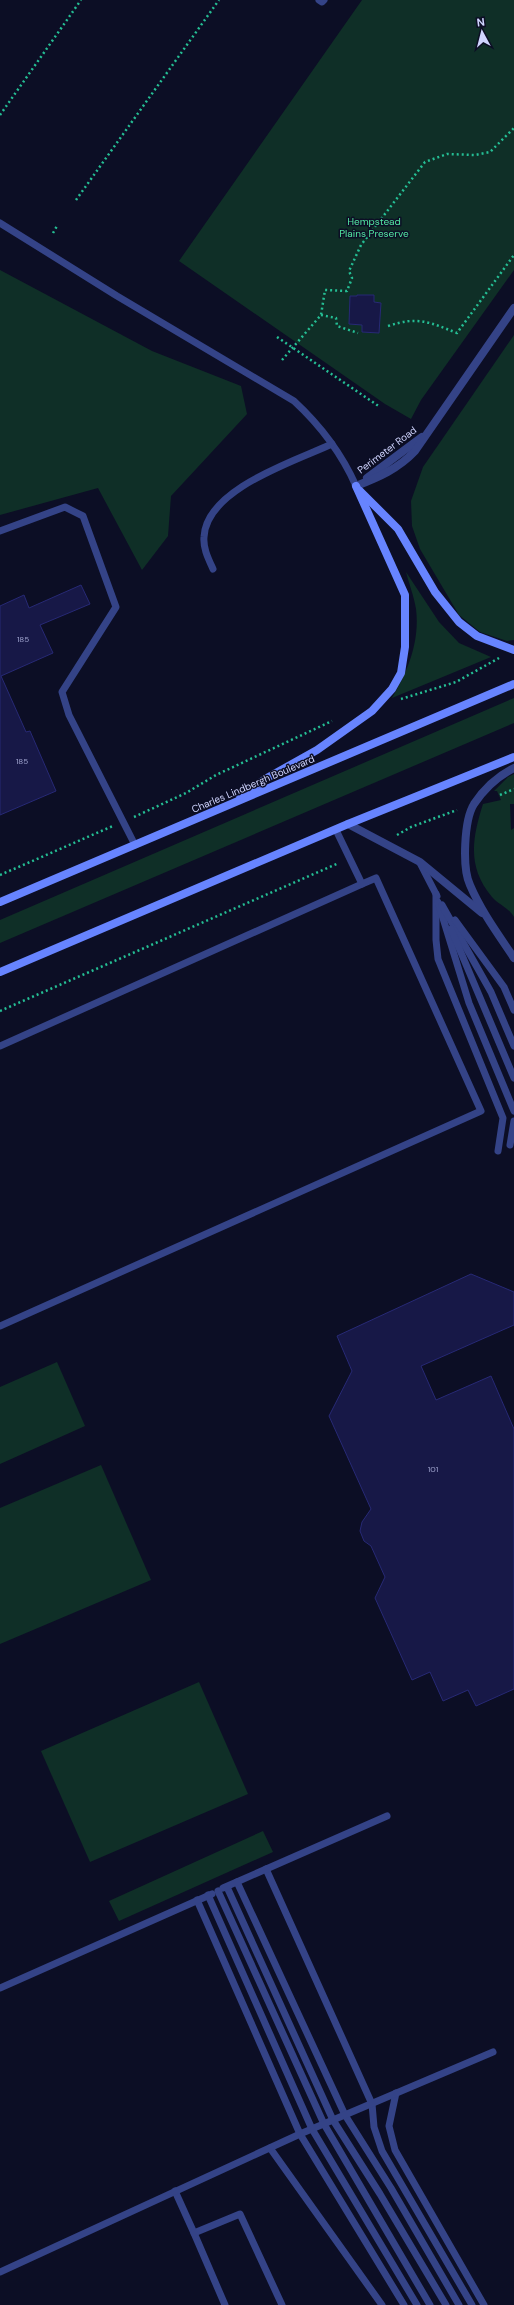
<svg xmlns="http://www.w3.org/2000/svg" width="514" height="2305" font-family="'DM Sans',sans-serif">
  <style>
    .green { fill: #0f2f27 }
    .building { fill: #171847; stroke: #272975 }
    .lines { fill: none; stroke-linecap: round; stroke-linejoin: round }
    .path { stroke: #25be94; stroke-width: 2.5; stroke-dasharray: 2 3; stroke-linecap: butt }
    .service { stroke: #344387; stroke-width: 7 }
    .minor { stroke: #344387; stroke-width: 8 }
    .tertiary { stroke: #344387; stroke-width: 8 }
    .secondary { stroke: #6784ff; stroke-width: 8 }
    .labels { text-anchor: middle; dominant-baseline: central; stroke-width: 3; stroke-linejoin: round; paint-order: stroke }
    .number-label { font-size: 8px; fill: #a2a6d1 }
    .park-label { font-size: 10px; fill: #53e8a2; stroke: #0c0e25 }
    .street-label { font-size: 10px; fill: #d0d5ff; stroke: #0c0e25 }
  </style>
  <rect width="100%" height="100%" fill="#0c0e25"/>
  <g class="green">
    <path d="M362 0H514V270L421 400 411 419 385 404 179 261Z"/>
    <path d="M0 270 152 351 241 386 247 414 171 496 168 536 142 570 98 488 0 515Z"/>
    <path d="M514 335V640L507 641 480 632 459 615 420 549 412 526 411 501 423 467Z"/>
    <path d="M406 572 439 622 459 643 491 657 392 698C408 671 420 641 416 609 414 596 409 584 406 572Z"/>
    <path d="M514 698V723L0 943V920Z"/>
    <path d="M514 774V804H510L511 830 514 828V917C508 907 499 905 492 897 467 867 472 839 483 804L501 800 497 791H494L508 777Z"/>
    <path d="M57 1362 85 1426 0 1464V1387Z"/>
    <path d="M101 1465 151 1580 0 1644V1508Z"/>
    <path d="M199 1682 248 1794 90 1862 41 1751Z"/>
    <path d="M263 1831 273 1852 119 1921 109 1901Z"/>
  </g>
  <g class="building">
    <path d="M357 295H374V302L381 303 379 333 362 332V325L349 324 350 296H357Z"/>
    <path d="M81 585 90 604 40 625 53 653 1 676 26 732 30 731 56 791 0 815V606L24 595 29 608Z"/>
    <path d="M471 1274 514 1292V1325L421 1366 436 1400 491 1376 514 1429V1689L476 1706 468 1690 443 1701 430 1672 412 1680 375 1598 385 1577 371 1546 364 1541 360 1531 362 1522 371 1509 329 1416 352 1371 337 1336Z"/>
  </g>
  <g class="lines">
    <g class="path">
      <path d="M0 115 81 0"/>
      <path d="M76 200 219 0"/>
      <path d="M53 233 57 226"/>
      <path d="M321 315 336 318 337 326 358 333"/>
      <path d="M388 326C418 316 429 322 457 333L514 255"/>
      <path d="M277 337 380 407"/>
      <path d="M282 360 321 315 325 290 347 291 352 278 349 271 361 245 425 162 447 154 475 155 490 152 514 128"/>
      <path d="M401 699 456 682 499 658"/>
      <path d="M500 795 514 789"/>
      <path d="M134 817 186 793 216 775 332 721"/>
      <path d="M397 835 411 827 457 810"/>
      <path d="M0 875 113 826"/>
      <path d="M0 1011 339 863"/>
    </g>
    <g class="service">
      <path d="M319 0 322 2 324 0"/>
      <path d="M0 223 117 296 294 401C321 426 341 452 356 486"/>
      <path d="M0 531 65 507 83 516 116 607 62 692 69 715 135 845"/>
      <path d="M213 569C208 558 203 548 204 537 206 489 295 461 332 444"/>
      <path d="M420 863 437 896"/>
      <path d="M436 894V940L438 959 503 1118 498 1151"/>
      <path d="M438 902 469 1003 514 1111"/>
      <path d="M442 905 491 992 514 1046"/>
      <path d="M455 920 504 987 514 1010"/>
      <path d="M451 929 514 1078"/>
      <path d="M0 1046 362 884 336 830"/>
      <path d="M510 1145 514 1121"/>
      <path d="M0 1326 481 1111 376 878 362 884"/>
      <path d="M266 1869 372 2104 374 2127 382 2151 472 2305"/>
      <path d="M237 1882 345 2115 391 2188 459 2305"/>
      <path d="M227 1887 333 2120 380 2194 446 2305"/>
      <path d="M223 1888 387 1816"/>
      <path d="M218 1891 324 2124 430 2305"/>
      <path d="M208 1895 312 2129 417 2305"/>
      <path d="M197 1900 300 2134 404 2305"/>
      <path d="M0 1988 212 1894"/>
      <path d="M396 2093 389 2126 395 2150 484 2305"/>
      <path d="M270 2148 382 2305"/>
      <path d="M175 2191 194 2233 240 2214 282 2305"/>
      <path d="M194 2233 225 2305"/>
      <path d="M0 2272 300 2134 493 2052"/>
    </g>
    <g class="minor">
      <path d="M367 478 422 437"/>
      <path d="M356 486C379 477 398 469 415 451L514 308"/>
    </g>
    <g class="tertiary">
      <path d="M514 768C498 776 484 789 474 804 464 820 462 868 470 885 481 911 498 934 514 958"/>
      <path d="M348 824 420 862 482 913"/>
    </g>
    <g class="secondary">
      <path d="M360 491 398 529 435 592 459 622 477 636 514 650"/>
      <path d="M240 796 267 778 317 750 372 711 392 689 401 673 405 647V595L356 486"/>
      <path d="M0 902 514 684"/>
      <path d="M0 972 348 824 514 757"/>
    </g>
  </g>
  <g class="labels">
    <g class="number-label">
      <text x="23" y="639">185</text>
      <text x="22" y="761">185</text>
      <text x="433" y="1469">101</text>
    </g>
    <g class="park-label">
      <text x="374" y="221">Hempstead<tspan x="374" dy="12">Plains Preserve</tspan></text>
    </g>
    <g class="street-label">
      <text transform="translate(387 450) rotate(-37)">Perimeter Road</text>
      <text transform="translate(253 784) rotate(-23)">Charles Lindbergh Boulevard</text>
    </g>
  </g>
  <g transform="translate(482 32) rotate(353)" stroke="#0c0e25" stroke-width="3" paint-order="stroke">
  <path d="M0-3L7 15L0 10L-7 15Z" fill="#d0d5ff"/>
  <text y="-6" font-size="11" font-weight="bold" text-anchor="middle" fill="#d0d5ff">N</text>
  </g>
</svg>
